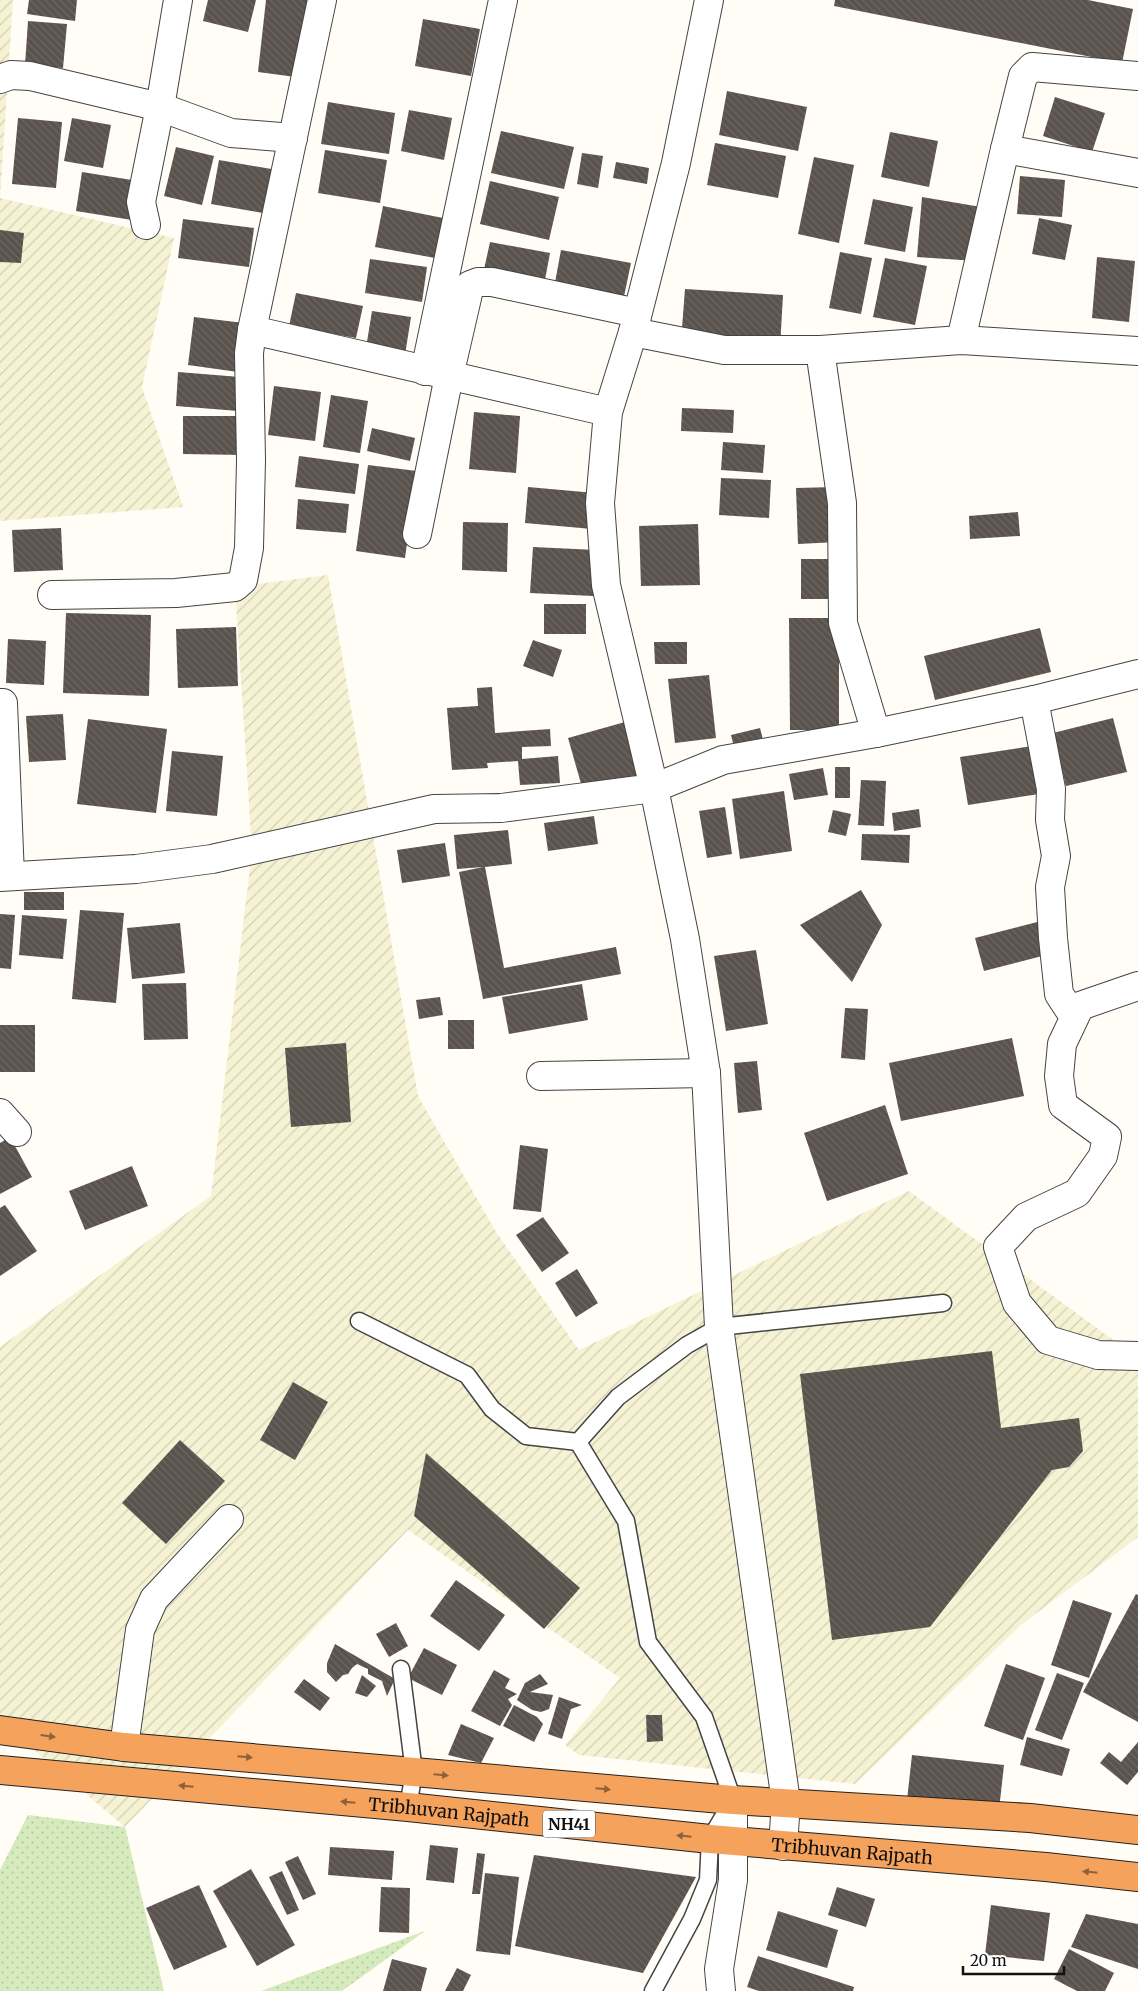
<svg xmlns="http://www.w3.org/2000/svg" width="1138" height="1991" font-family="Merriweather,serif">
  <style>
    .farmland { fill: url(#farmland-furrows) }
    .grass { fill: url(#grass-dots) }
    .building { fill: url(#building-back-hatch) }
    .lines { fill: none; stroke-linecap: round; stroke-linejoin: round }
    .lane-casing { stroke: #444; stroke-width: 19 }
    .street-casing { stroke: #444; stroke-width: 30 }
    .highway-casing { stroke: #222; stroke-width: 30 }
    .lane { stroke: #fff; stroke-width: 16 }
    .street { stroke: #fff; stroke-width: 28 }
    .highway { stroke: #f5a25d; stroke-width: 28 }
    .oneway { fill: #8e613b }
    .labels { text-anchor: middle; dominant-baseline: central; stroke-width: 5; stroke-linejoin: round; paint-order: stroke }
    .shield { fill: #fff; stroke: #585858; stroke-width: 1 }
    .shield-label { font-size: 16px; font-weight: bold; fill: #111 }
    .street-label { font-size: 18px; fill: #111; stroke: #fff }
  </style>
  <defs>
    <pattern id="farmland-furrows" width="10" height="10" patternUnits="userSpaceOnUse" patternTransform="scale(1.25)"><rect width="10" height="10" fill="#f6f3d4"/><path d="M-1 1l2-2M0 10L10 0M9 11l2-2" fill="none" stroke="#d2cfb5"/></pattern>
    <pattern id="grass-dots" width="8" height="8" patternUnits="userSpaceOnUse" patternTransform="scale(1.25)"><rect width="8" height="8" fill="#d5ebbd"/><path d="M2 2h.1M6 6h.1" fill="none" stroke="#b6c8a1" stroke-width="1.8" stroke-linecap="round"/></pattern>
    <pattern id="building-back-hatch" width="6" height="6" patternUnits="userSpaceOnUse" patternTransform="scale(1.25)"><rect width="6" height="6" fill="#5a524d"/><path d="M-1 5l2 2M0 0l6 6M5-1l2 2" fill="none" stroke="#6d6662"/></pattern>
  </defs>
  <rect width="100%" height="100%" fill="#fffdf5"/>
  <g class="farmland">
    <path d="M0 0H13L0 198 174 238 142 387 183 507 0 521Z"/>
    <path d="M328 575 418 1096 496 1232 579 1350 909 1191 1138 1358V1537L1022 1624 855 1784 579 1755 565 1745 620 1678 408 1530 125 1827 0 1721V1347L211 1196 252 850 235 587Z"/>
  </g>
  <g class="grass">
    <path d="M28 1815 125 1827 164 1991H0V1870Z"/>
    <path d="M425 1931 342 1991H261Z"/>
  </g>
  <g class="building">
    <path d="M29 0H77L75 21 27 14Z"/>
    <path d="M208 0H256L248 32 203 21Z"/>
    <path d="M266 0H312L303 78 258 72Z"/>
    <path d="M835 0H1088L1133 9 1122 63 834 6Z"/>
    <path d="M423 19 480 29 471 76 415 66Z"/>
    <path d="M28 21 67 24 63 68 25 65Z"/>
    <path d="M727 91 807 107 798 151 719 135Z"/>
    <path d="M1055 97 1105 113 1092 152 1043 136Z"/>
    <path d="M328 102 395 113 389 154 321 144Z"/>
    <path d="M409 110 452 118 444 160 401 151Z"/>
    <path d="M18 118 62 122 56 188 12 184Z"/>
    <path d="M72 118 111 125 103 168 64 161Z"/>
    <path d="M501 131 574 147 564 189 491 173Z"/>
    <path d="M890 132 938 141 929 187 881 177Z"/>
    <path d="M715 143 786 156 778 198 707 185Z"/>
    <path d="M176 147 214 156 202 205 164 196Z"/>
    <path d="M325 150 387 160 380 203 318 193Z"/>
    <path d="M582 153 603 156 598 188 577 184Z"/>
    <path d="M814 157 854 165 839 243 798 234Z"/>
    <path d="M219 160 277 170 269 214 211 204Z"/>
    <path d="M616 162 649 168 647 184 613 178Z"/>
    <path d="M82 172 138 181 132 220 76 211Z"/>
    <path d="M1020 176 1065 180 1062 217 1017 214Z"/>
    <path d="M490 181 559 197 549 240 480 224Z"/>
    <path d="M922 197 981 207 976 261 917 257Z"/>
    <path d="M873 199 913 207 905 252 864 244Z"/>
    <path d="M383 206 443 218 435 258 375 247Z"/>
    <path d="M1039 218 1072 225 1065 260 1032 254Z"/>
    <path d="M183 219 254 228 249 267 178 258Z"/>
    <path d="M0 230 24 233 21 263 0 262Z"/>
    <path d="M490 242 550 253 544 285 483 274Z"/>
    <path d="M561 250 631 263 623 301 554 288Z"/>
    <path d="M840 252 872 258 861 314 829 308Z"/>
    <path d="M1097 257 1135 261 1129 322 1092 318Z"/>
    <path d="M885 258 927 266 915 325 873 317Z"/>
    <path d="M370 259 427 267 422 302 365 293Z"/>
    <path d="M685 289 783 295 780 348 681 341Z"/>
    <path d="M296 293 363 306 356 338 289 326Z"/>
    <path d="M372 311 411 317 405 355 366 348Z"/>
    <path d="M194 317 244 323 238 372 188 365Z"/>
    <path d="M178 372 240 377 238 411 176 406Z"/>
    <path d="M274 386 321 392 315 441 268 435Z"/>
    <path d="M331 395 368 401 360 453 323 447Z"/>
    <path d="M682 408 734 410 733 433 681 431Z"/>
    <path d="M474 412 520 416 516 473 469 469Z"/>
    <path d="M183 416H245L244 455 183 454Z"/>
    <path d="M372 428 415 438 410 461 367 451Z"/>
    <path d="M723 442 765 445 763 473 721 470Z"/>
    <path d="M299 456 359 464 355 494 295 487Z"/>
    <path d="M368 465 417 471 405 558 356 551Z"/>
    <path d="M721 478 771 480 769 518 719 515Z"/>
    <path d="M528 487 595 493 592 529 525 523Z"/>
    <path d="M835 487 837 542 798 544 796 488Z"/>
    <path d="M298 499 349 504 346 533 296 529Z"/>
    <path d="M1018 512 1020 536 970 539 969 516Z"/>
    <path d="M463 522 508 523 507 572 462 570Z"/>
    <path d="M698 524 700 585 641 586 639 526Z"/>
    <path d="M61 528 63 570 14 572 12 530Z"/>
    <path d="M533 547 596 550 593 596 530 593Z"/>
    <rect x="801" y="559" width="35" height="40"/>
    <rect x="544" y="604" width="42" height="30"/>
    <path d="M66 613 151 615 149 696 63 693Z"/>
    <path d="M789 618H839V730H790Z"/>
    <path d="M236 627 238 686 178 688 176 629Z"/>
    <path d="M1040 628 1051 672 935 700 924 656Z"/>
    <path d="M8 639 46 641 44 685 6 683Z"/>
    <path d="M533 640 562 650 553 677 523 666Z"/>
    <path d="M654 642H687V664H655Z"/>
    <path d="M709 675 716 738 675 743 668 679Z"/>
    <path d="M492 687 495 733 550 729 551 746 522 747V759L558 756 560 783 520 785 518 761 487 763 488 768 452 770 447 708 478 706 477 688Z"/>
    <path d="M63 714 66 760 29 762 26 716Z"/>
    <path d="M1113 718 1127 772 1066 786 1053 733Z"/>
    <path d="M88 719 167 729 156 813 77 804Z"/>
    <path d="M625 722 641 778 584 794 568 738Z"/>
    <path d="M760 728 764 744 735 751 731 735Z"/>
    <path d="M1032 746 1039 794 968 805 960 757Z"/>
    <path d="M172 751 223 756 217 816 166 811Z"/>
    <rect x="835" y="767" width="15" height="31"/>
    <path d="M823 768 828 795 794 800 789 774Z"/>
    <path d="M861 780 886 781 884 826 858 825Z"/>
    <path d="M784 791 792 851 740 859 732 799Z"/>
    <path d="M725 807 732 854 707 858 699 811Z"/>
    <path d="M919 809 921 827 894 831 892 813Z"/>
    <path d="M833 810 851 814 846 836 828 832Z"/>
    <path d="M594 816 598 844 548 851 544 823Z"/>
    <path d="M508 830 512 864 485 867 504 968 616 947 621 974 483 999 459 872 483 867 457 869 454 835Z"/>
    <path d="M862 834 910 835 909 863 861 860Z"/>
    <path d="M445 843 450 876 402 883 397 850Z"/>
    <path d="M861 890 882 925 852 982 800 925Z"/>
    <rect x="24" y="892" width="40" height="18"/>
    <path d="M80 910 124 913 116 1003 72 999Z"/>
    <path d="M0 914 15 915 11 969 0 968Z"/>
    <path d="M22 915 67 919 63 959 19 955Z"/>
    <path d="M1041 921 1050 954 984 971 975 938Z"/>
    <path d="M180 923 185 973 132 979 127 928Z"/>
    <path d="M756 950 768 1024 726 1031 714 956Z"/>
    <path d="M186 983 188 1039 144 1040 142 984Z"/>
    <path d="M582 984 588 1020 509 1034 502 997Z"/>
    <path d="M440 997 443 1015 419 1019 416 1000Z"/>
    <path d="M845 1008 868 1009 865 1060 841 1058Z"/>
    <rect x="448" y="1020" width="26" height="29"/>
    <rect x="0" y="1025" width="35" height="47"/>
    <path d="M1012 1038 1024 1096 901 1121 889 1063Z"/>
    <path d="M346 1043 351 1122 291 1127 285 1048Z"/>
    <path d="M757 1061 762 1110 738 1113 734 1063Z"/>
    <path d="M885 1105 908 1174 827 1201 804 1133Z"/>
    <path d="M10 1137 32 1177 0 1194V1143Z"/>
    <path d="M520 1145 548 1149 541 1212 513 1209Z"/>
    <path d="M132 1166 148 1206 85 1230 69 1191Z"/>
    <path d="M5 1205 37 1251 0 1276V1208Z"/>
    <path d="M543 1217 569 1253 542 1272 516 1235Z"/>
    <path d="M577 1269 598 1303 576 1317 555 1283Z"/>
    <path d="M992 1351 1001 1428 1079 1418 1083 1451 1069 1467 1052 1470 930 1627 832 1640 800 1374Z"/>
    <path d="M293 1382 328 1402 295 1460 260 1440Z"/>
    <path d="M180 1440 225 1481 166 1544 122 1503Z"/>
    <path d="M426 1453 580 1588 544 1629 414 1516Z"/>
    <path d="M456 1580 505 1615 479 1651 430 1616Z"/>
    <path d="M1136 1594 1138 1595V1722L1083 1692Z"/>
    <path d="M1073 1600 1112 1613 1089 1678 1051 1665Z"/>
    <path d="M396 1623 408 1646 389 1657 376 1634Z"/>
    <path d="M335 1644 395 1679 387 1696 382 1681 368 1674V1669L357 1664 352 1668 348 1674 343 1675 336 1682 327 1672V1663Z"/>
    <path d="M424 1648 457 1665 442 1695 408 1678Z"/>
    <path d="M1006 1664 1045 1678 1023 1740 984 1726Z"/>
    <path d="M494 1670 510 1679 505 1688 517 1694 508 1699 512 1705 500 1726 471 1711Z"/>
    <path d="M1057 1673 1084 1683 1062 1740 1035 1730Z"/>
    <path d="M540 1674 548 1684 530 1692 553 1695 549 1709 541 1712 532 1710 517 1700 525 1683Z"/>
    <path d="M362 1675 376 1686 367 1697 355 1693Z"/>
    <path d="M304 1679 330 1698 320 1711 294 1692Z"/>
    <path d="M559 1697 582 1705 571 1709 562 1739 548 1734Z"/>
    <path d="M514 1705 537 1717 543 1724 534 1742 503 1726Z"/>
    <path d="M646 1715H662L663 1741 647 1742Z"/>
    <path d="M461 1724 494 1738 481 1763 448 1755Z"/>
    <path d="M1027 1737 1070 1749 1062 1776 1020 1765Z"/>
    <path d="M1138 1742V1772L1127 1785 1100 1763 1109 1752 1121 1762Z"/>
    <path d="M912 1755 1004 1765 999 1810 907 1800Z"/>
    <path d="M430 1845 458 1848 454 1883 426 1880Z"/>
    <path d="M330 1847 394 1851 392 1880 328 1875Z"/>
    <path d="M477 1853 485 1854 480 1894H472Z"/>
    <path d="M534 1855 696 1877 643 1973 515 1946Z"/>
    <path d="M298 1856 316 1894 303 1900 285 1862Z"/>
    <path d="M251 1869 295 1945 257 1966 213 1891Z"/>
    <path d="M282 1871 299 1910 287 1915 269 1877Z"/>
    <path d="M485 1873 519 1877 510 1955 476 1951Z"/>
    <path d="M199 1885 227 1947 174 1970 146 1908Z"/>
    <path d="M381 1887 410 1888 409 1933 379 1932Z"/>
    <path d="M837 1887 875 1899 866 1927 828 1915Z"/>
    <path d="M991 1905 1050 1913 1044 1961 985 1955Z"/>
    <path d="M778 1911 838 1930 827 1968 766 1950Z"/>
    <path d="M1086 1914 1138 1924V1969L1071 1947Z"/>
    <path d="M1069 1949 1114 1973 1105 1991H1077L1054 1979Z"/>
    <path d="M758 1956 854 1987 853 1991H759L747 1987Z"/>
    <path d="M392 1959 427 1968 421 1991H383Z"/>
    <path d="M457 1968 471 1975 463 1991H445Z"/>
  </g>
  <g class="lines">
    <g class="lane-casing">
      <g id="lane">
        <path d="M359 1321 467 1375 492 1409 526 1436 578 1442"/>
        <path d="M401 1669 414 1772 408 1807"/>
        <path d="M653 1991 692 1919 708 1880 710 1839 733 1800 704 1717 648 1642 626 1521 578 1442 618 1397 687 1345 719 1327 943 1303"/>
      </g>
    </g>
    <g class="street-casing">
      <g id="street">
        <path d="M322 0 252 330 608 412"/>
        <path d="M0 79 11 75 30 76 160 107 178 0"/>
        <path d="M1005 149 1023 76 1032 67 1138 76"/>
        <path d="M146 225 141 202 160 107 231 133 293 138"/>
        <path d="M633 332 724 350H820L961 340 1138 351"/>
        <path d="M961 340 1005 149 1138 173"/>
        <path d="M820 350 842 503 843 623 876 733"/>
        <path d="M425 371 503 0"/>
        <path d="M417 534 449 376 470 285 478 282H492L637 313"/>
        <path d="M52 595 176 593 235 587 243 580 249 548 251 460 249 353 252 330"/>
        <path d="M1034 700 1051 789 1050 820 1056 856 1050 887 1053 938 1059 994 1074 1017"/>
        <path d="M0 703H3L10 876"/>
        <path d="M0 877 136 869 212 859 434 809 501 808 654 788 606 585 600 503 608 412 633 332 676 163 709 0"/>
        <path d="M1138 986 1080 1006 1062 1044 1059 1076 1063 1105 1107 1137 1103 1156 1077 1193 1026 1217 998 1247 1017 1303 1048 1340 1098 1355 1138 1356"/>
        <path d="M541 1076 706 1073"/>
        <path d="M0 1113 17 1132"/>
        <path d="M124 1747 140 1630 154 1599 229 1519"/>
        <path d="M783 1846 786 1802 719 1327 706 1073 685 939 654 788 723 760 876 733 1034 700 1138 674"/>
        <path d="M721 1991 719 1969 733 1880V1800"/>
      </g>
    </g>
    <g class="highway-casing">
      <g id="highway">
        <path d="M0 1730 124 1747 414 1772 733 1800 1030 1818 1138 1830"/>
        <path id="s1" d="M0 1770 408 1807 710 1839 1046 1867 1138 1877"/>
      </g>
    </g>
    <use href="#lane" class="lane"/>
    <use href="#street" class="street"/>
    <use href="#highway" class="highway"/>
  </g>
  <defs><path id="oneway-solid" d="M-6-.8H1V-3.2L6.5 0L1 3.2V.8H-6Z" transform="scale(1.25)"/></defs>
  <g class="oneway">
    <use href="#oneway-solid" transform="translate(48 1736) rotate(8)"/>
    <use href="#oneway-solid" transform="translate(245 1757) rotate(5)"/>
    <use href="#oneway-solid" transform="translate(441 1775) rotate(5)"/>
    <use href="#oneway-solid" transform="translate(186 1786) rotate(-175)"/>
    <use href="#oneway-solid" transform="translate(603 1789) rotate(5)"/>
    <use href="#oneway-solid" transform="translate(348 1802) rotate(-175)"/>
    <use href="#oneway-solid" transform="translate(684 1836) rotate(-174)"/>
    <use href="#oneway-solid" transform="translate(1090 1872) rotate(-174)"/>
  </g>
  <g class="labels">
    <rect class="shield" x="543" y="1810.5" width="52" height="27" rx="4"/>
    <g class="shield-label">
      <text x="569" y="1824">NH41</text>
    </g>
    <g class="street-label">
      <text stroke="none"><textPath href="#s1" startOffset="451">Tribhuvan Rajpath</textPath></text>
      <text stroke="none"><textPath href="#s1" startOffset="856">Tribhuvan Rajpath</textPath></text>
    </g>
  </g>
  <path d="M963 1966v8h101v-8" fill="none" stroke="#111111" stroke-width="2.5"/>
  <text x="970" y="1966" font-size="15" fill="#111111" stroke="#ffffff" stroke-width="4" paint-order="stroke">20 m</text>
</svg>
